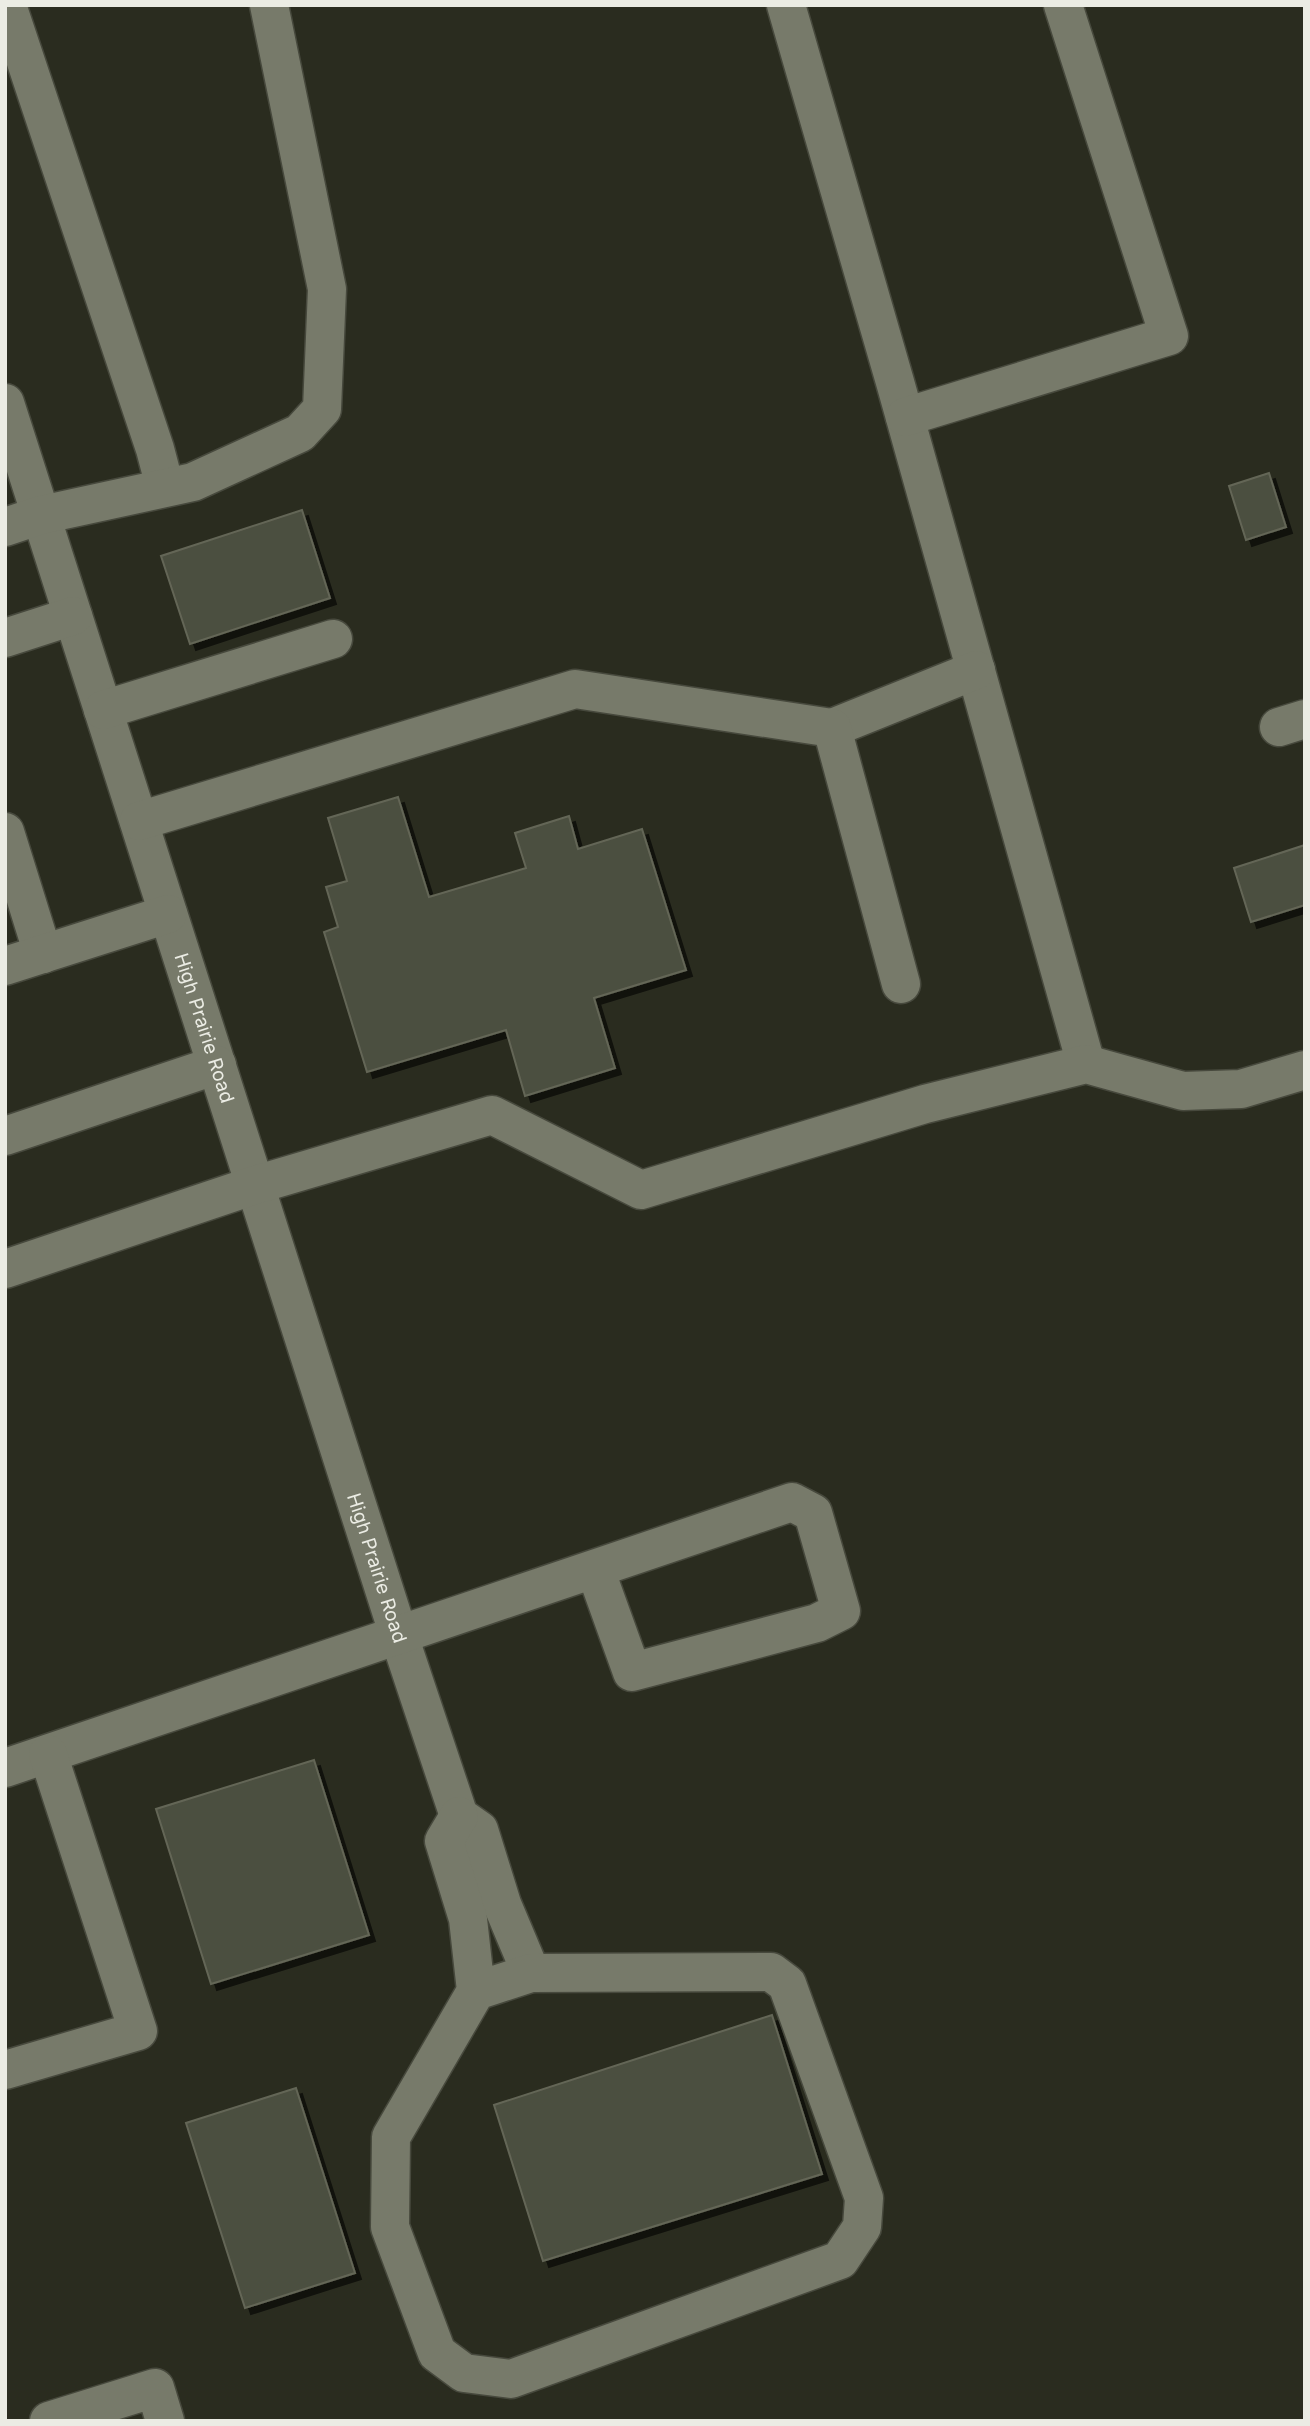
<svg xmlns="http://www.w3.org/2000/svg" width="1310" height="2426" font-family="Inter,sans-serif">
  <style>
    .building { fill: #4c4f40; stroke: #646657; stroke-width: 2; filter: url(#shadow) }
    .lines { fill: none; stroke-linecap: round; stroke-linejoin: round }
    .minor-casing { stroke: #47493d; stroke-width: 41 }
    .minor { stroke: #777a6a; stroke-width: 38 }
    .labels { text-anchor: middle; dominant-baseline: central; stroke-width: 7; stroke-linejoin: round; paint-order: stroke }
    .street-label { font-size: 19px; fill: #ebece4; stroke: #13140e }
  </style>
  <defs>
    <filter id="shadow"><feDropShadow dx="6" dy="6" stdDeviation="0" flood-color="#0009"/></filter>
  </defs>
  <rect width="100%" height="100%" fill="#2a2c1f"/>
  <g class="building">
    <path d="M1269 473 1286 527 1246 540 1229 486Z"/>
    <path d="M302 510 330 598 190 644 161 556Z"/>
    <path d="M398 797 429 897 526 868 515 833 569 816 578 849 642 829 686 970 594 998 615 1068 525 1096 506 1030 367 1072 324 932 338 927 326 887 347 881 328 818Z"/>
    <path d="M1305 845V905L1251 922 1234 868Z"/>
    <path d="M314 1760 369 1935 211 1984 156 1809Z"/>
    <path d="M772 2015 822 2174 543 2261 494 2105Z"/>
    <path d="M296 2088 355 2273 245 2308 186 2123Z"/>
  </g>
  <g class="lines">
    <g class="minor-casing">
      <g id="minor">
        <path d="M7 5 155 449 165 487"/>
        <path d="M786 5 895 382 1086 1064"/>
        <path id="s1" d="M5 403 399 1636 459 1816 479 1830 502 1904 531 1973"/>
        <path d="M905 417 1169 336 1063 5"/>
        <path d="M5 527 41 515 193 482 300 433 322 409 327 289 269 5"/>
        <path d="M5 638 73 616"/>
        <path d="M103 710 333 639"/>
        <path d="M1279 727 1305 719"/>
        <path d="M832 728 976 670"/>
        <path d="M139 821 575 689 832 728 901 984"/>
        <path d="M5 832 43 954"/>
        <path d="M5 966 168 914"/>
        <path d="M5 1136 217 1065"/>
        <path d="M5 1269 255 1185 492 1115 641 1190 925 1104 1086 1064 1183 1091 1241 1089 1305 1070"/>
        <path d="M5 1768 792 1502 813 1513 841 1611 817 1623 632 1672 595 1569"/>
        <path d="M459 1816 444 1841 468 1919 476 1991 391 2137 390 2227 437 2353 464 2373 511 2379 840 2260 862 2227 864 2198 787 1984 771 1972 531 1973 476 1991"/>
        <path d="M5 2070 138 2031 48 1754"/>
        <path d="M49 2421 155 2388 165 2421"/>
      </g>
    </g>
    <use href="#minor" class="minor"/>
  </g>
  <g class="labels">
    <g class="street-label">
      <text stroke="none"><textPath href="#s1" startOffset="656">High Prairie Road</textPath></text>
      <text stroke="none"><textPath href="#s1" startOffset="1223">High Prairie Road</textPath></text>
    </g>
  </g>
  <rect width="1310" height="2426" fill="none" stroke="#ebece4" stroke-width="14"/>
</svg>
